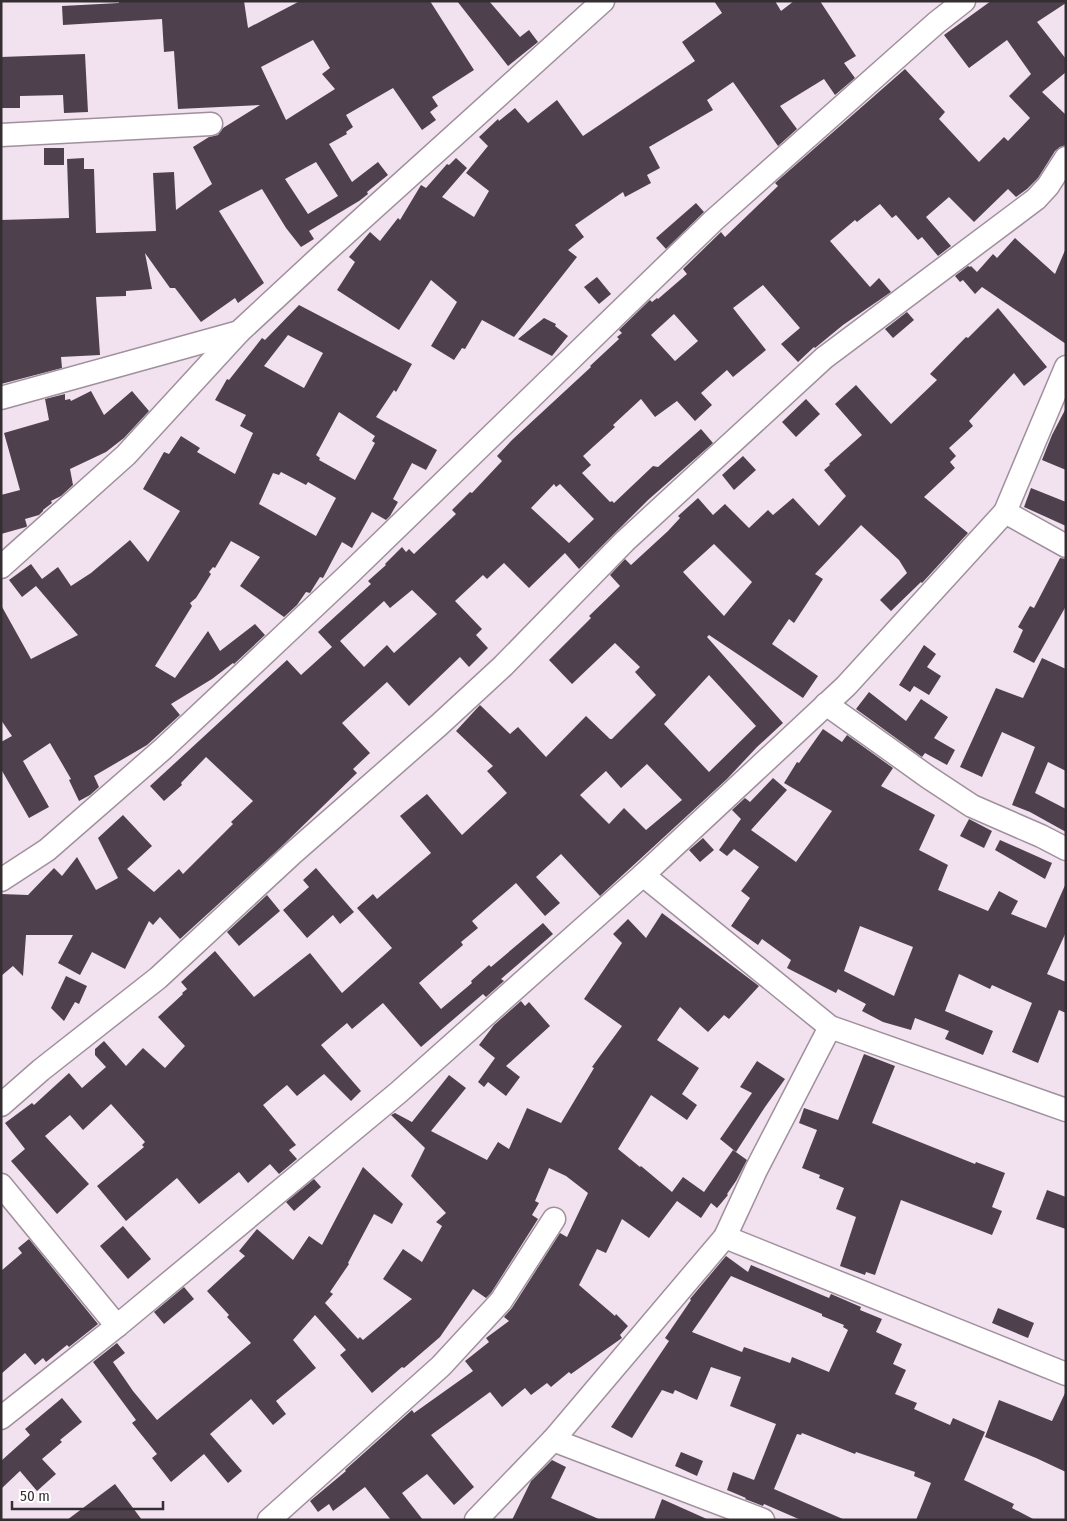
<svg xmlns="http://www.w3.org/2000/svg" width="1067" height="1521" font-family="'Fira Sans Condensed',sans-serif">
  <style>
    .building { fill: #4e404c; fill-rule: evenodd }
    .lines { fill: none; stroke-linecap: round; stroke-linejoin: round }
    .minor-casing { stroke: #a0909d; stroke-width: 25 }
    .minor { stroke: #fff; stroke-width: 22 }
  </style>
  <rect width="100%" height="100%" fill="#f2e2f0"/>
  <g class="building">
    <path d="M119 1H244L248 28 300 1H430L474 70 432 97 438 106 430 112 436 120 422 130 393 88 346 115 353 127 346 132 347 134 329 144 352 182 378 162 388 175 367 192 368 194 359 201 309 231 314 239 301 247 286 228 262 189 219 211 264 283 238 303 235 298 201 322 175 288H170L145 253 152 289 126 291V296L96 297 100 355 61 357 62 368 1 384V220L69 218 67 159 84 158V169H94L96 233 156 231 153 173 174 172 176 210 212 184 193 147 209 137 218 135 223 128 260 105 178 109 174 51 164 52 162 19 63 25 62 6 119 3ZM313 40 330 68 322 74 335 89 286 120 261 67ZM316 162 338 196 308 214 285 179Z"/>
    <path d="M457 1H489L520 37 529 30 538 42 508 66Z"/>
    <path d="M714 1H775L781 11 794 1H820L856 56 844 63 855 78 835 95 824 79 780 106 797 129 778 146 733 82 707 100 713 110 649 147 660 168 647 175 651 183 625 197 623 192 575 225 584 237 568 250 577 257 514 337 482 320 465 349 462 348 454 360 431 346 457 302 431 280 399 330 337 290 355 262 349 257 370 232 380 241 398 218 400 220 421 185 426 188 447 164 449 165 456 158 467 168 442 197 474 217 489 191 466 173 488 146 479 137 498 119 499 121 515 108 528 123 557 100 583 136 695 61 682 42 722 13Z"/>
    <path d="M991 1H1066V3L1037 22 1066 59V72L1042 92 1066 115V145L1060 147 1055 151 1038 178 1027 189 1016 197 1008 189 974 222 949 197 926 217 951 246 938 256 922 237 918 240 896 215 892 218 880 204 857 222 855 220 830 241 870 287 879 278 891 292 843 325 815 348 814 347 798 362 781 344 800 328 763 285 733 308 766 350 733 377 727 370 701 393 712 405 695 421 677 401 655 417 641 399 613 425 615 427 583 456 591 465 582 473 610 502 612 501 614 503 653 466 658 467 701 429 713 443 648 500 579 569 565 553 529 588 504 563 487 579 483 575 455 601 482 629 476 635 488 648 469 667 460 657 409 706 387 682 342 723 370 753 353 769 357 773 280 848 180 939 160 917 153 925 149 921 125 969 92 952 80 975 58 963 73 935H26L23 976 13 966 1 976V894L28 895 54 868 62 876 77 857 96 890 118 878 98 838 123 815 152 846 127 869 154 892 179 869 183 874 233 824 231 822 253 801 206 757 181 783 182 785 164 801 150 786 287 660 301 675 332 647 318 632 371 584 368 581 386 565 385 564 402 547 406 552 409 549 414 554 456 514 452 510 470 492 472 493 502 461 497 456 512 440 591 367 590 366 619 339 617 337 622 333 619 330 650 300 652 302 657 298 658 299 687 274 683 269 721 232 725 237 778 186 775 183 905 69 945 112 939 119 979 162 1004 137 1008 141 1030 118 1009 96 1031 74 1007 40 969 68 944 35ZM674 314 698 341 675 361 651 335ZM554 484 556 487 560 484 594 519 569 543 531 508ZM412 590 437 614 394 653 387 645 364 667 340 641 384 601 390 608Z"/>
    <path d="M85 54 88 112 64 113 63 95 20 96V108H1V57Z"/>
    <rect x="44" y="148" width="20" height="17"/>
    <path d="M696 203 704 212 666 249 656 238Z"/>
    <path d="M1015 238 1055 274 1066 248V344L982 287 975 294 963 280 960 282 955 276 968 266 970 267 971 266 977 272 993 254 997 258Z"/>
    <path d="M597 277 611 294 599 304 584 287Z"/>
    <path d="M299 305 412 364 396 392 394 390 376 417 437 450 426 470 412 463 393 499 398 502 390 516 386 520 372 512 352 548 342 542 323 578 320 577 310 593 306 592 297 605 284 617 240 586 260 557 231 541 215 568 213 567 209 572 211 574 196 598 190 603 192 606 155 666 175 678 208 631 220 651 255 624 265 635 234 664 233 663 212 679 171 704 180 715 147 745 94 776 99 787 90 795 79 801 69 780 71 779 50 743 23 761 49 807 29 818 1 769V742L12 736 1 720V605L31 659 78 635 36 586 22 597 9 580 31 564 42 579 58 567 71 586 91 573 130 540 148 562 180 511 143 489 164 452 169 454 181 436 200 448 197 452 235 474 253 433 240 426 246 415 215 400 227 379 229 380 262 338 265 340ZM288 335 323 353 304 388 264 366ZM339 412 375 436 372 441 375 443 355 480 319 460 320 458 316 455ZM281 472 306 485 308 482 336 498 316 536 259 504 273 473 279 475Z"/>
    <path d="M998 308 1047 367 1024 386 1014 373 969 421 973 426 949 448 956 456 950 462 955 468 924 497 968 533 922 583 921 582 891 611 880 600 907 573 899 560 861 525 815 574 823 579 794 623 789 619 772 644 818 676 803 698 709 635 707 637 783 723 757 747 727 779 600 896 561 854 536 877 560 903 545 916 516 883 472 921 478 928 461 942 463 945 419 983 441 1009 472 983 471 981 489 965 491 967 543 923 553 934 501 979 504 981 486 997 483 994 421 1047 383 1003 352 1029 347 1023 321 1045 361 1091 351 1101 324 1074 297 1096 287 1085 263 1105 296 1145 289 1150 297 1159 279 1174 270 1164 248 1183 239 1172 199 1204 177 1178 126 1221 97 1186 144 1147 142 1145 145 1142 111 1104 83 1130 70 1115 45 1136 89 1184 57 1214 11 1161 25 1149 5 1123 32 1103 34 1105 69 1073 82 1088 106 1067 95 1055V1049L104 1041 126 1066 143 1048 165 1068 185 1046 158 1017 183 994 182 993 187 989 181 982 215 951 254 997 310 953 342 993 392 948 357 908 373 894 377 899 431 853 400 816 427 794 462 835 507 793 487 771 493 766 456 731 480 705 510 734 518 727 546 757 586 716 610 739H612L656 695 635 672 640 667 615 643 572 684 549 660 591 618 589 616 620 586 610 575 625 559 631 565 668 531 680 518 678 516 698 498 713 515 725 504 749 528 768 510 773 515 793 498 819 526 846 496 824 470 830 465 829 464 862 435 835 404 856 385 891 424 937 380 930 374 966 337 968 338ZM714 544 752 582 724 616 683 572ZM709 675 756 726 709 772 664 724ZM647 764 682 800 646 830 624 808 609 824 580 795 606 771 621 788Z"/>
    <path d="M907 312 914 320 893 338 885 329Z"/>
    <path d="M544 318 556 324 555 326 568 336 552 356 518 339Z"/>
    <path d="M91 391 104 415 132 391 149 411 124 438 106 452 70 469 73 485 61 496 51 501 52 503 43 510V511L39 515 25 519 27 526 26 527 1 534V495L20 490 4 433 49 420 45 399 65 394V400L70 399 71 401Z"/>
    <path d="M806 399 820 414 796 437 782 422Z"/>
    <path d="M1066 408V470L1042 460 1052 435Z"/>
    <path d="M743 456 756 470 734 490 722 475Z"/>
    <path d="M1031 488 1066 502V526L1024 507Z"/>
    <path d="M1060 558 1066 559V606L1034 663 1013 652 1023 630 1018 627 1030 606 1034 608Z"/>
    <path d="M924 645 936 654 927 667 941 676 929 695 914 686 910 692 899 685Z"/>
    <path d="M1042 658 1066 669V771L1048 762 1035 793 1066 809V832L1030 812 1012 805 1035 747 1002 732 982 777 960 767 996 688 1023 698Z"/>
    <path d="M869 692 906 721 921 699 948 717 934 738 955 750 947 765 925 753 922 757 856 709Z"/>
    <path d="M823 729 842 742 847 735 893 768 881 786 935 815 919 850 948 865 938 890 988 911 999 891 1018 901 1011 914 1046 928 1066 883V932L1047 974 1066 982V1013L1059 1010 1038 1063 1012 1052 1032 1003 992 985 990 989 959 974 945 1011 993 1031 983 1055 945 1039 949 1031 915 1018 911 1030 883 1022 862 1011 866 1004 838 989 836 993 787 968 791 960 762 939 758 945 731 926 750 898 741 891 759 867 734 849 727 856 719 850 741 819 732 810 745 798 750 802 773 778 787 790 751 830 796 862 832 811 784 783 797 762 799 763ZM860 926 913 947 894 996 844 971Z"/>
    <path d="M969 819 992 831 984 848 960 836Z"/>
    <path d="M703 838 714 850 700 862 689 850Z"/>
    <path d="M1000 840 1052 863 1045 879 995 850Z"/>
    <path d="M316 868 354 912 340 924 333 915 307 938 283 910 309 887 303 880Z"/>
    <path d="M267 895 280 911 239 946 227 932Z"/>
    <path d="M662 913 759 986 729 1019 724 1015 708 1032 680 1007 657 1040 699 1068 682 1094 697 1105 687 1120 651 1095 618 1149 640 1167 641 1166 672 1192 683 1177 704 1192 733 1150 747 1160 736 1181 727 1194 728 1195 717 1208 711 1203 701 1218 677 1201 649 1238 622 1219 606 1253 597 1249 579 1285 615 1316 616 1314 628 1326 620 1335 622 1338 571 1374 569 1372 551 1387 547 1383 531 1395 525 1388 502 1407 490 1392 431 1435 474 1487 454 1505 427 1474 402 1493 423 1520H391L365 1487 333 1511 329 1504 318 1512 310 1501 346 1471 345 1470 412 1410 414 1413 473 1371 465 1361 489 1342 486 1338 509 1321 504 1317 512 1308 560 1233 567 1237 588 1193 566 1176 549 1168 535 1201 539 1203 532 1215 538 1219 491 1293 486 1298 473 1289 440 1337 404 1368 402 1367 372 1393 340 1355 346 1350 315 1315 293 1340 316 1368 276 1401 286 1414 273 1425 251 1399 210 1434 242 1471 228 1483 204 1454 171 1482 152 1458 157 1454 132 1423 136 1420 93 1362 117 1343 125 1353 113 1362 133 1391 157 1420 251 1343 227 1317 229 1315 207 1291 245 1256 239 1251 257 1229 293 1260 309 1236 322 1245 363 1167 403 1204 392 1224 374 1214 348 1263 349 1264 330 1292 333 1294 325 1303 358 1339 360 1337 363 1340 412 1299 383 1279 403 1249 422 1262 442 1226 436 1222 446 1213 411 1176 425 1148 391 1115 395 1113 412 1122 449 1075 466 1088 431 1131 487 1160 498 1142 509 1149 527 1108 561 1123 594 1068 592 1067 622 1026 584 999 622 943 613 934 628 919 646 938Z"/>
    <path d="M66 976 87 986 79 1004 75 1002 64 1021 51 1008Z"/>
    <path d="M521 1001 525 1006 529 1002 550 1026 506 1066 520 1077 506 1096 488 1082 484 1087 478 1082 495 1058 479 1045 494 1025Z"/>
    <path d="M864 1054 895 1066 872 1123 975 1164 976 1162 1005 1173 992 1207 1002 1211 992 1235 901 1200 875 1275 866 1272 865 1275 840 1266 856 1217 836 1209 844 1188 819 1178 820 1175 802 1168 817 1130 799 1123 804 1108 838 1120Z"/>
    <path d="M757 1061 785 1079 765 1107 736 1152 720 1139 752 1093 740 1087Z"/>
    <path d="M314 1179 321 1187 294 1211 286 1202Z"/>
    <path d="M1047 1190 1066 1197V1229L1036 1219Z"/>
    <path d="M123 1226 151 1259 128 1279 100 1246Z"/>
    <path d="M29 1239 98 1324 69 1347 67 1345 46 1362 43 1358 35 1365 25 1353 1 1374V1271L22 1253 18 1248Z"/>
    <path d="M726 1256 748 1272 751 1265 829 1298 831 1294 861 1307 860 1310 882 1319 876 1332 902 1344 893 1364 906 1370 895 1394 917 1403 914 1409 950 1425 953 1418 985 1432 964 1480 1014 1504 1012 1508 1035 1520H916L931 1483 914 1476 915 1472 856 1452 855 1454 802 1433 801 1435 797 1434 774 1489 845 1520H801L764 1504 763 1506 745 1499 746 1498 727 1490 733 1472 754 1480 776 1424 730 1406 741 1377 711 1367 697 1400 675 1390 673 1394 662 1390 632 1438 611 1427 669 1341 665 1338 691 1300 690 1299ZM731 1276 822 1314V1316L844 1325 843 1327 848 1330 829 1372 792 1357 790 1363 744 1347 742 1352 692 1332Z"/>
    <path d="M184 1287 194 1299 164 1324 154 1312Z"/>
    <path d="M998 1308 1034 1323 1028 1338 992 1323Z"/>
    <path d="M1066 1391V1472L1036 1458 985 1437 999 1400 1052 1421Z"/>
    <path d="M62 1398 82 1422 60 1440 62 1442 42 1459 56 1474 37 1491 20 1471 1 1489V1461L30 1435 25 1429Z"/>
    <path d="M681 1452 703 1461 697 1476 675 1466Z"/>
    <path d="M552 1460 566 1467 551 1498 601 1520H512L531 1481Z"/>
    <path d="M115 1484 142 1520H67Z"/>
    <path d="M662 1499 709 1520H654Z"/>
  </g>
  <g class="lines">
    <g class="minor-casing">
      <g id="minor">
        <path d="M1 135 211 124"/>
        <path d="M1 398 239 332"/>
        <path d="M1005 512 1066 546"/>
        <path d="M1 567 126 455 239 332 322 255 603 1"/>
        <path d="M826 704 928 777 972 806 1041 836 1066 849"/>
        <path d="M643 875 830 1027 1066 1110"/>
        <path d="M1 880 47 850 164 748 348 575 714 220 936 23 964 1"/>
        <path d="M1 1105 41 1070 158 978 293 853 439 725 503 666 625 541 824 358 1036 199 1048 186 1066 158"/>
        <path d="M1 1185 117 1326"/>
        <path d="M725 1237 1066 1374"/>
        <path d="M1 1418 117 1326 399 1092 643 875 846 686 1005 512 1066 367"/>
        <path d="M553 1440 763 1520"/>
        <path d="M269 1520 441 1366 501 1301 554 1219"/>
        <path d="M476 1520 553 1440 725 1237 756 1170 830 1027"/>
      </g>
    </g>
    <use href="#minor" class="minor"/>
  </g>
  <rect width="1067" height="1521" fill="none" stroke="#342e33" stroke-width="5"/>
  <path d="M12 1501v8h151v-8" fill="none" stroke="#342e33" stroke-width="2.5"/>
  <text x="20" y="1501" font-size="15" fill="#342e33" stroke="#ffffff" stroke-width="4" paint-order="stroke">50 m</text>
</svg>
